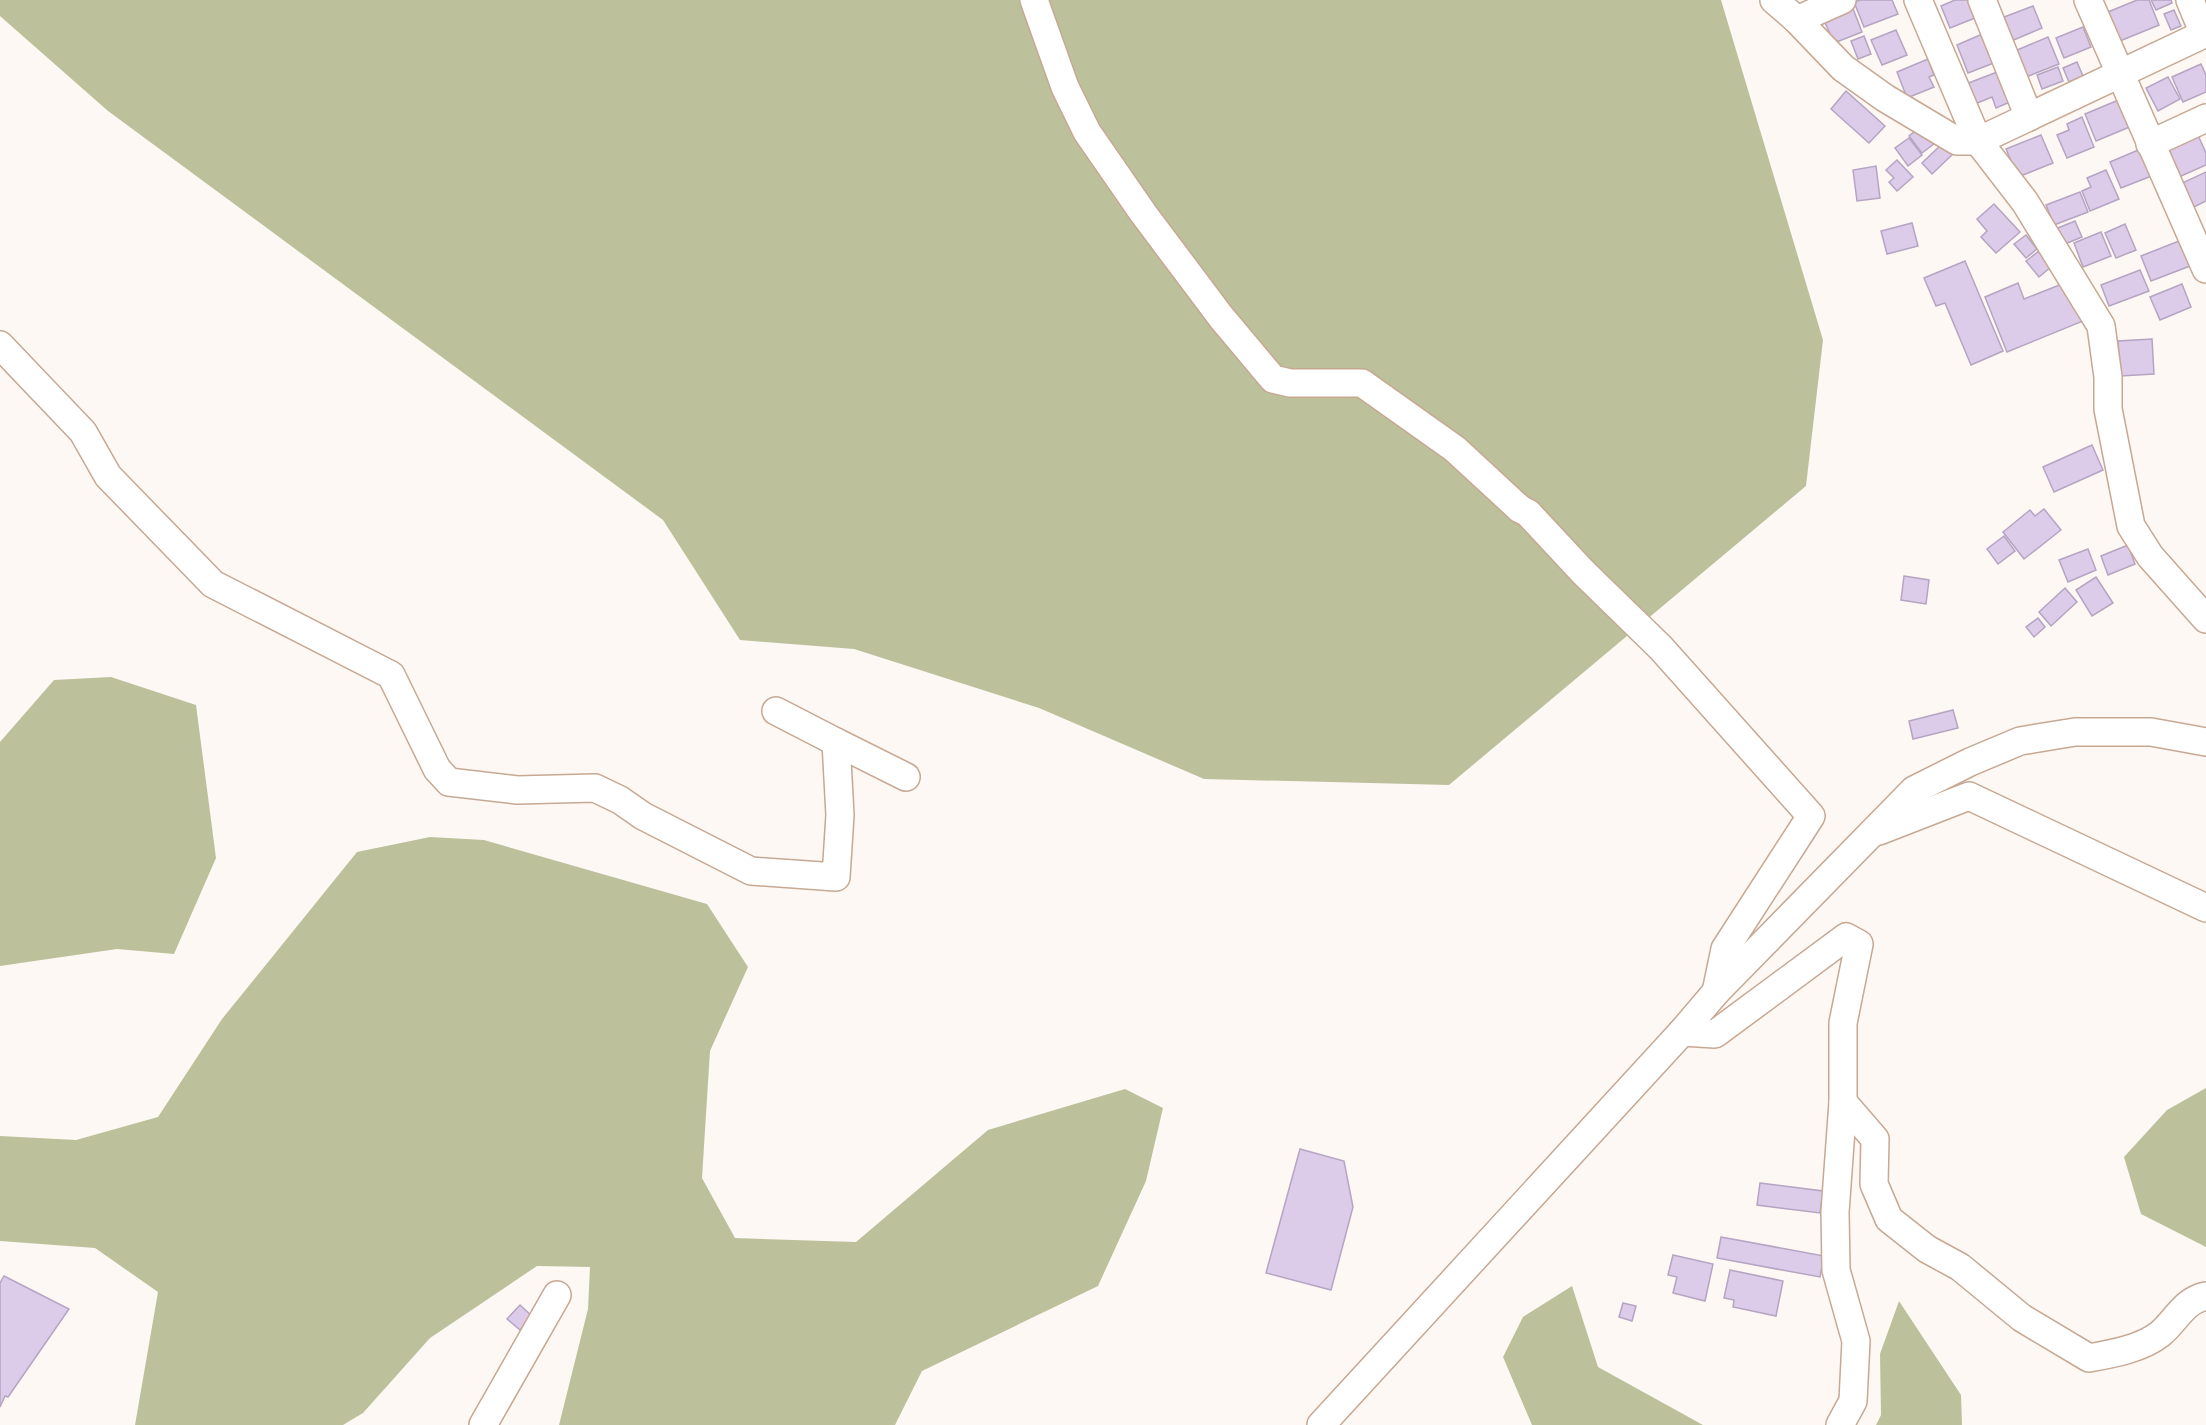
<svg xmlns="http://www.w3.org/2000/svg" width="2206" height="1425" font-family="Literata,serif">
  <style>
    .forest { fill: #bcc19c }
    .building { fill: #ddcbea; stroke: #b5a4c2; stroke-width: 1.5 }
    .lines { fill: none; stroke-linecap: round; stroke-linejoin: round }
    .minor-casing { stroke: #c6a893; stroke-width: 30 }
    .minor { stroke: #fff; stroke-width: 27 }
  </style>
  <rect width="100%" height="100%" fill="#fef8f4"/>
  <g class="forest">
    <path d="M0 0H1721L1823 340 1806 486 1449 785 1204 779 1039 708 854 649 740 640 663 520 108 111 0 16Z"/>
    <path d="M111 677 196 705 216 858 174 954 117 949 0 966V742L54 680Z"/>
    <path d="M430 837 484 840 707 904 748 967 710 1051 702 1178 735 1238 856 1242 988 1130 1125 1089 1163 1108 1146 1181 1098 1286 922 1371 895 1425H559L588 1309 590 1267 537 1266 430 1338 363 1413 343 1425H135L158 1292 95 1248 0 1241V1136L76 1140 158 1117 222 1019 357 852Z"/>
    <path d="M2206 1088V1247L2141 1214 2124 1157 2167 1110Z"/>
    <path d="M1572 1286 1598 1367 1703 1425H1532L1503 1357 1523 1317Z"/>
    <path d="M1899 1301 1961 1395 1962 1425H1876L1881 1415 1880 1354Z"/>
  </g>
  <g class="building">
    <path d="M1860 0H1892L1898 14 1864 27 1854 2Z"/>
    <path d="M1955 0H1974L1980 16 1950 28 1941 6Z"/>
    <path d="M2137 0H2149L2159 25 2120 41 2108 12Z"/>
    <path d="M2151 0H2171L2172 3 2156 10Z"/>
    <path d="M1852 6 1862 32 1834 43 1823 18Z"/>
    <path d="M2033 6 2042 28 2009 42 1999 19Z"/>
    <path d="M2174 10 2181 26 2171 30 2164 14Z"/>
    <path d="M2083 27 2091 47 2064 58 2056 38Z"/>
    <path d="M1896 30 1907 55 1882 65 1871 40Z"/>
    <path d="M1987 32 1999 61 1968 73 1957 45Z"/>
    <path d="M1864 36 1871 54 1858 59 1851 41Z"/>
    <path d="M2048 37 2059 64 2026 77 2015 51Z"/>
    <path d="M1928 59 1934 75 1929 77 1934 87 1907 98 1897 72Z"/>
    <path d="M2077 62 2083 76 2069 82 2063 68Z"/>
    <path d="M2201 64 2206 75V92L2183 102 2172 77Z"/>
    <path d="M2058 67 2063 81 2042 89 2037 75Z"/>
    <path d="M2005 69 2017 99 1996 108 1992 97 1975 104 1966 84Z"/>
    <path d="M2168 77 2180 99 2158 111 2146 88Z"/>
    <path d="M1846 91 1885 126 1869 143 1831 109Z"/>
    <path d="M2121 99 2132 126 2096 141 2085 114Z"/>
    <path d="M2082 117 2094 147 2067 158 2057 135 2069 130 2067 124Z"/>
    <path d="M1922 126 1935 143 1922 153 1909 136Z"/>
    <path d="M2197 133 2206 153V165L2179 177 2165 147Z"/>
    <path d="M2041 135 2053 163 2018 177 2006 149Z"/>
    <path d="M1909 138 1922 155 1908 166 1895 148Z"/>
    <path d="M1944 142 1954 153 1932 174 1922 163Z"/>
    <path d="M2143 148 2154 175 2121 188 2110 162Z"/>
    <path d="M1897 160 1913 177 1897 191 1889 182 1894 178 1886 170Z"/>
    <path d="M1876 166 1880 198 1857 201 1853 170Z"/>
    <path d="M2106 170 2119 199 2090 211 2082 191 2091 187 2087 178Z"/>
    <path d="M2206 172V201L2192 208 2178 185Z"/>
    <path d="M2080 192 2088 212 2054 225 2046 205Z"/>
    <path d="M1994 204 2020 232 1996 253 1981 237 1987 231 1977 219Z"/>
    <path d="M2075 221 2082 237 2060 246 2053 230Z"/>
    <path d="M1912 223 1918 246 1887 254 1881 231Z"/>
    <path d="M2125 224 2136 250 2116 258 2105 233Z"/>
    <path d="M2101 232 2111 256 2083 267 2074 243Z"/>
    <path d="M2026 235 2037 249 2026 258 2014 244Z"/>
    <path d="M2179 241 2190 266 2151 281 2141 256Z"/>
    <path d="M2039 251 2051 267 2039 277 2026 261Z"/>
    <path d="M1965 261 2003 351 1971 365 1945 303 1936 306 1924 278Z"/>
    <path d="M2140 270 2149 291 2109 306 2101 285Z"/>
    <path d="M2067 282 2088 319 2007 352 1985 297 2018 283 2024 299Z"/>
    <path d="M2182 284 2191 307 2160 320 2150 297Z"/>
    <path d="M2152 339 2154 374 2120 376 2118 341Z"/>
    <path d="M2092 445 2103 470 2054 492 2043 467Z"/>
    <path d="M2044 509 2061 530 2024 559 2003 532 2030 510 2035 516Z"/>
    <path d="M2004 536 2015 551 1998 564 1987 549Z"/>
    <path d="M2128 545 2135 564 2108 575 2101 556Z"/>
    <path d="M2088 549 2096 570 2068 582 2059 560Z"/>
    <path d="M1904 576 1929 580 1926 604 1901 600Z"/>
    <path d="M2096 577 2113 603 2092 616 2076 590Z"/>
    <path d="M2065 588 2077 602 2051 626 2039 612Z"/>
    <path d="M2038 618 2045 627 2034 637 2026 627Z"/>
    <path d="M1953 710 1958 728 1913 739 1909 721Z"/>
    <path d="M1300 1149 1344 1161 1353 1207 1331 1290 1266 1273Z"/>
    <path d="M1760 1183 1823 1191 1820 1213 1757 1205Z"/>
    <path d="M1721 1237 1824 1256 1820 1277 1717 1258Z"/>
    <path d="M1673 1255 1713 1264 1705 1301 1673 1293 1677 1277 1668 1275Z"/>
    <path d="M1730 1270 1783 1281 1776 1316 1733 1307 1734 1300 1724 1298Z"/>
    <path d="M4 1276 69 1309 8 1397 5 1396 0 1407V1283Z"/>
    <path d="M1623 1303 1636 1306 1632 1321 1619 1317Z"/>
    <path d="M520 1305 533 1317 520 1330 507 1319Z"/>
  </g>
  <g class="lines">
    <g class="minor-casing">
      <g id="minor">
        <path d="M1034 0 1065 87 1087 132 1143 213 1221 317 1273 379 1290 383H1362L1455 449 1520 509 1528 513 1583 572 1661 648 1811 816 1725 949 1716 992"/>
        <path d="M1774 0 1797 20 1843 68 1885 98 1957 141H1978L2206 33"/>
        <path d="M1918 0 1978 141 2025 202 2101 326 2108 377V409L2131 526 2150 556 2206 619"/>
        <path d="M1982 0 2029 117"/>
        <path d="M2088 0 2206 269"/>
        <path d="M2190 0 2204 34"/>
        <path d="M1797 20 1842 0"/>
        <path d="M2150 144 2206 118"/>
        <path d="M0 345 83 432 108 476 213 584 391 675 437 769 449 782 517 790 595 788 620 800 643 816 751 871 836 877 840 815 836 742 776 711"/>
        <path d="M836 742 906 777"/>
        <path d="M1879 831 1969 796 2206 908"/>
        <path d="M1682 1032 1715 1034 1846 937 1859 944 1843 1023V1102L1835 1212 1836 1270 1856 1341 1853 1401 1840 1425"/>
        <path d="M1843 1102 1875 1139 1874 1184 1889 1219 1927 1249 1960 1267 2022 1318 2089 1358C2111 1354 2141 1349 2160 1334 2177 1320 2183 1301 2206 1296"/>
        <path d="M483 1425 557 1295"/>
        <path d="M1321 1425 1682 1032 1716 992 1914 790 1970 762 2020 741 2075 732H2151L2206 742"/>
      </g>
    </g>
    <use href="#minor" class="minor"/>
  </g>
</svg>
